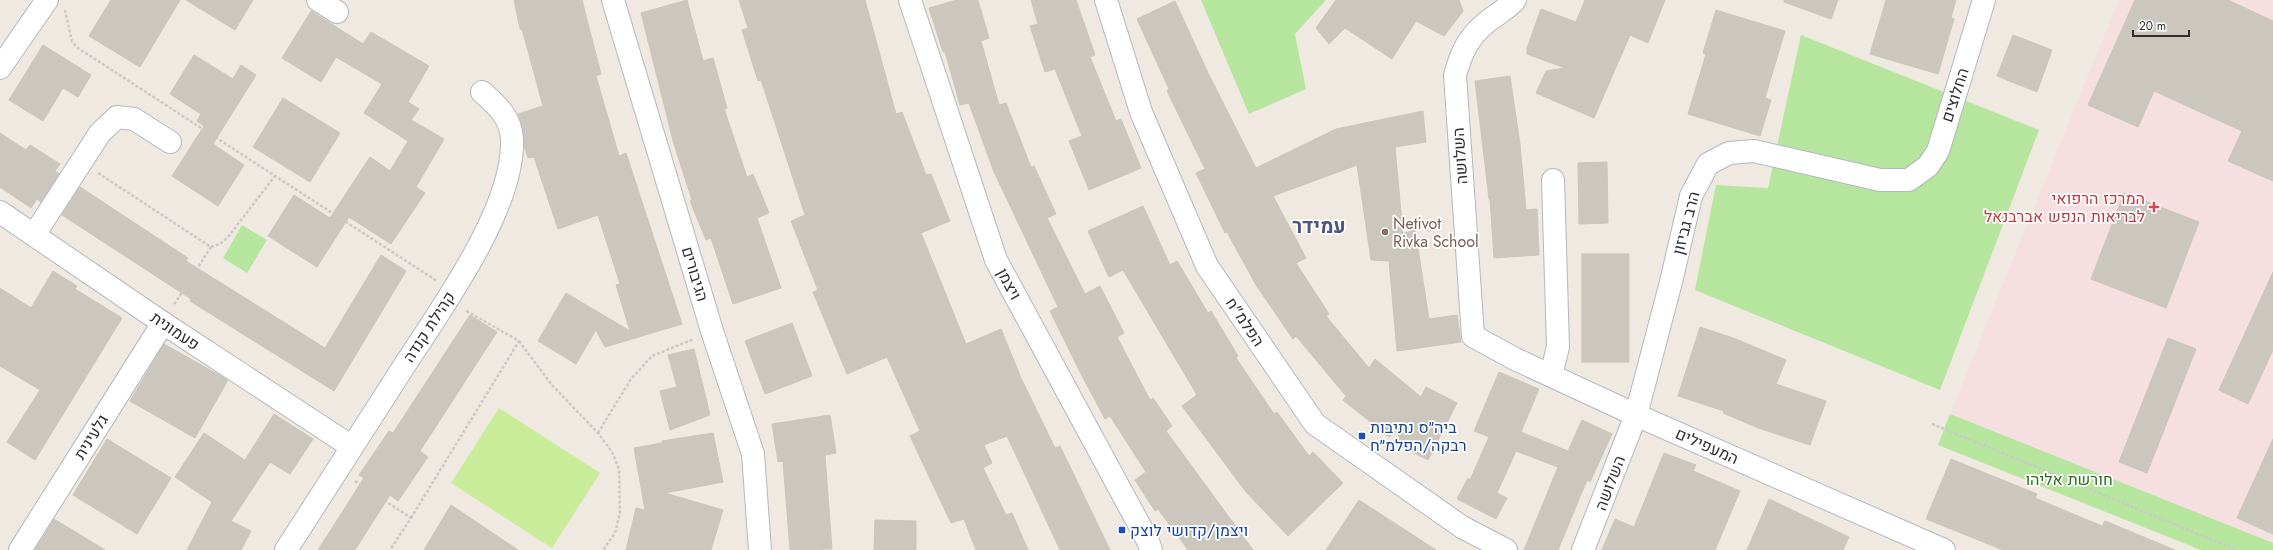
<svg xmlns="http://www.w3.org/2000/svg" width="2273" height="550" font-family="Jost,Heebo,sans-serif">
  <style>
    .medical { fill: #f5dfe0 }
    .green { fill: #b6e59e }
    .pitch { fill: #c9ec9a }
    .building { fill: #cbc7bf; stroke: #cbc5ba }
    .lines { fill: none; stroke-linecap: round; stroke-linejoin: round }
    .minor-casing { stroke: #b4b7c1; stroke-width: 24 }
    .path { stroke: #c9c9c9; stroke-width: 2.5; stroke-dasharray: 3 2; stroke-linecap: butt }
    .minor { stroke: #fff; stroke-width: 22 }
    .health-dot { fill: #e0444e; stroke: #fff; stroke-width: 1.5 }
    .education-dot { fill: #8d6e63; stroke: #fff; stroke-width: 1.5 }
    .transit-dot { fill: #1a4fb4; stroke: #fff; stroke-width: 1.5 }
    .labels { text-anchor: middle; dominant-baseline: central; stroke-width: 3.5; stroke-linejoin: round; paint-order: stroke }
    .street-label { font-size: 16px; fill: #2e2e2e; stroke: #fff }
    .health-label { font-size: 16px; fill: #be3a42; stroke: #fff; text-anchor: end }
    .education-label { font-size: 16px; fill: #785e54; stroke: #fff; text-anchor: start }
    .transit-label { font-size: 16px; fill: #164399; stroke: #fff; text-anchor: start }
    .park-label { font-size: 16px; fill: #2c6e1b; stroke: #fff }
    .district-label { font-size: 20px; font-weight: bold; fill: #4d5680; stroke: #fff }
  </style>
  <rect width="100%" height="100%" fill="#efe9e1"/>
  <path class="medical" d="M2119 0H2273V543L1950 414Z"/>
  <g class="green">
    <path d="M1201 0H1326L1295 34 1306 89 1249 114Z"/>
    <path d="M1801 35 2039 130 1940 390 1695 290 1716 185 1768 188Z"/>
    <path d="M242 225 267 240 247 273 223 258Z"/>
    <path d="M1950 414 2273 543V550H2201L1938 445Z"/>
  </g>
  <path class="pitch" d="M499 408 600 473 552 548 451 483Z"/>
  <g class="building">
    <path d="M111 0H180L140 67 89 36Z"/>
    <path d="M186 0H253L235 30Z"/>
    <path d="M514 0H582L601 74 596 76 619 156 626 153 682 324 605 347 596 330 576 364 538 341 566 293 630 331 616 285 620 284 598 215 558 229 534 157 528 158 524 145 523 128 518 114 543 106 522 29H520Z"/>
    <path d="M687 0 703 61 713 58 727 108 724 109 747 177 753 174 769 213 757 218 781 288 733 304 711 238 706 240 690 201 692 200 673 141 641 13Z"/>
    <path d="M739 0H865L896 114 902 112 926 175 931 174 950 221 921 233 966 344 1001 329 1021 378 1055 448 1060 446 1110 550H1060L1007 436 984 445 992 463 983 468 1006 515 1012 513 1028 550H976L964 519 951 523 910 436 920 431 887 357 847 374 813 292 818 290 791 221 805 215 761 80 758 81 742 30 748 28Z"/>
    <path d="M957 0H978L989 38 981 41 999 105 1006 103 1031 167 1034 166 1056 214 1047 218 1085 294 1100 286 1124 333 1117 337 1150 400 1153 398 1172 426 1166 431 1253 550H1188L1158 509 1155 511 1135 480 1146 472 1110 416 1105 419 1080 372 1050 311 1058 307 994 172 969 103 960 105 945 52H943L929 8Z"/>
    <path d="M1031 0H1076L1095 55 1090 57 1116 121 1121 119 1141 168 1089 190 1069 141 1082 136 1055 69 1045 72 1030 26 1038 24Z"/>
    <path d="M1336 0H1459L1463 11 1444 36 1416 21 1392 59 1345 28 1329 44 1316 28Z"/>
    <path d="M1585 0H1665L1648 43 1630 35 1594 118 1536 93 1546 71 1565 68 1527 54V48L1541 9 1576 22Z"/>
    <path d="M1784 0H1838L1831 19 1784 2Z"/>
    <path d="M1886 0H1956L1951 18 1954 19 1938 74 1870 54Z"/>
    <path d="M2135 0H2228L2273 21V181L2228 161 2242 131 2154 91 2138 127 2088 105Z"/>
    <path d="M1175 1 1207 71 1256 168 1336 129 1423 111 1426 142 1395 147 1403 234 1415 229 1429 319 1457 315 1461 342 1397 351 1389 261 1371 260 1357 165 1273 196 1306 258 1296 263 1329 314 1326 316 1369 368 1375 359 1421 397 1426 387 1457 403 1428 460 1396 444 1400 437 1395 432 1389 437 1343 400 1346 396 1296 336 1293 339 1256 285 1227 232 1225 233 1196 173 1205 169 1167 91 1169 89 1137 19Z"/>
    <path d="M1716 10 1785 31 1765 98 1771 100 1760 136 1688 114 1706 54 1703 53Z"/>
    <path d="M311 11 363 44 371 32 429 66 408 102 419 109 411 120 444 139 416 187 425 193 391 244 349 217 317 267 268 236 294 195 330 218 370 157 390 171 408 141 364 113 382 84 336 57 321 82 282 58Z"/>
    <path d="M2013 35 2052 50 2037 92 1997 76Z"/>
    <path d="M43 45 91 75 78 97 63 88 43 121 9 100Z"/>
    <path d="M194 55 233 79 241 65 256 75 213 144 244 165 218 206 172 176 204 126 197 121 201 114 170 94Z"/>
    <path d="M1510 76 1520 144 1526 210 1537 209 1539 255 1494 258 1490 199H1489L1475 81Z"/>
    <path d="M283 98 340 133 310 182 253 147Z"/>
    <path d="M0 133 26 150 30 145 60 164 55 171 59 174 41 202 37 199 31 208 0 187Z"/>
    <path d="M1607 162 1608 223 1579 224 1578 163Z"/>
    <path d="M80 187 188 258 186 261 325 348 381 255 406 271 334 391 190 301 191 299 62 215Z"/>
    <path d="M2124 193 2199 222 2166 308 2091 279Z"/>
    <path d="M1143 206 1170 265 1177 261 1208 313 1211 311 1238 356 1236 358 1274 414 1277 412 1309 456 1313 452 1343 483 1288 536 1246 492 1182 406 1197 395 1123 270 1109 277 1088 231Z"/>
    <rect x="1582" y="254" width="47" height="108"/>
    <path d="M53 271 77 286 75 289 122 318 35 460 7 442 40 390 0 366V288L31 308Z"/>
    <path d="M2273 272V350L2248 404 2219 390Z"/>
    <path d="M470 315 497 332 420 451 428 457 398 501 390 495 355 550H318L364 478 359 475 389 431 393 433Z"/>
    <path d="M792 323 812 376 765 394 745 341Z"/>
    <path d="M1700 327 1736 339 1786 360 1776 384 1826 401 1810 445 1758 428 1723 413 1724 411 1678 396Z"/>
    <path d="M2168 338 2196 349 2147 473 2119 462Z"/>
    <path d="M164 344 228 380 195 438 130 401Z"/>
    <path d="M694 349 710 415 670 430 660 391 677 387 668 355Z"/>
    <path d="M1499 372 1539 389 1521 432 1568 451 1582 420 1612 434 1590 482 1587 480 1558 550H1524L1558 467 1516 451 1497 493 1507 498 1496 519 1457 499 1468 478 1470 480 1489 437 1474 431Z"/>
    <path d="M274 414 313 439 290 474 270 462 231 521 251 531 241 550H187L212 502 175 477 204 433 245 460Z"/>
    <path d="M830 415 836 453 825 455 832 549 790 550 783 461 778 462 772 424Z"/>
    <path d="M713 433 723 482 665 493 723 510 711 550H626L636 508 645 510 634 448 662 443V441Z"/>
    <path d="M107 439 171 478 137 534 73 495Z"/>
    <path d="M2273 439V534L2237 518Z"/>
    <path d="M1664 453 1696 465 1693 471 1740 491 1715 550H1602L1615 519 1634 527Z"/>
    <path d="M1951 459 2037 494 2035 498 2102 526 2105 521 2175 550H2003L1926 519Z"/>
    <path d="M1769 499 1849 537 1843 550H1747Z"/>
    <path d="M1359 500 1436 550H1326Z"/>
    <path d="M451 505 518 550H424Z"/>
    <path d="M54 519 105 550H35Z"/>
    <path d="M875 520 916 521V550H874Z"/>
  </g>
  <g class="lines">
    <g class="minor-casing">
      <g id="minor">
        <path d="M318 0 337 12"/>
        <path d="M613 0 712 331 753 454 760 550"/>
        <path d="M910 0 996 260 1148 541 1151 550"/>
        <path d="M1106 0 1141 112 1207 266 1315 424 1462 527 1506 550"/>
        <path d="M1515 0C1507 9 1497 14 1487 22 1469 36 1461 53 1455 75L1473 336 1515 359 1636 415 1944 550"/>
        <path d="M0 68 47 0"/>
        <path d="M0 212 163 323 352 447"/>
        <path d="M34 235 100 133 117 117 134 119 170 142"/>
        <path d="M1551 375 1558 347 1553 180"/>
        <path d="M20 550 163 323"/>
        <path d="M286 550C324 491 361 433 399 374 437 314 515 210 512 139 511 118 497 105 482 92"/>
        <path d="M1583 550 1636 415 1671 282 1691 196 1708 164 1729 153 1754 151 1880 180H1909L1928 166 1938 151 1984 0"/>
      </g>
    </g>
    <g class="path">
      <path d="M65 10 72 42 78 48 437 281"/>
      <path d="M98 173 211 247 173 306"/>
      <path d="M211 247 220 244 228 237 275 176"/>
      <path d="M519 341 552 385 598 433 612 452 619 469 620 513 615 533 603 550"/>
      <path d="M1932 424 2237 550"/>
      <path d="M598 433 631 379 652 356 694 339"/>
      <path d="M355 481 411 518 390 550"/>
      <path d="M411 518 519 341 465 310"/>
    </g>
    <use href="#minor" class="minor"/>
  </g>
  <path class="health-dot" d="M2152 201h4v4h4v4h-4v4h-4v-4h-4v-4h4z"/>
  <circle class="education-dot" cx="1385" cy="232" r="4"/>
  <g class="transit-dot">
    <rect x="1358" y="432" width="8" height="8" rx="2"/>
    <rect x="1118" y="526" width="8" height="8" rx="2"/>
  </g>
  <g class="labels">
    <g class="street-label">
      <text transform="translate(1955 95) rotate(-72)">החלוצים</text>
      <text transform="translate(1460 156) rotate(-94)">השלושה</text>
      <text transform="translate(1686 223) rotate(-75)">הרב גביזון</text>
      <text transform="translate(695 274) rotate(73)">הגיבורים</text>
      <text transform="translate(1009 284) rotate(62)">ויצמן</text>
      <text transform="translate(1245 322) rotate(56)">הפלמ"ח</text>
      <text transform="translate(429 327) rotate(-57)">קהילת קנדה</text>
      <text transform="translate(175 331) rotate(34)">פעמונית</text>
      <text transform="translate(91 437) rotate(-58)">גלעינית</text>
      <text transform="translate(1707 446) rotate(24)">המעפילים</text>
      <text transform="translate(1610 483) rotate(-69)">השלושה</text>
    </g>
    <g class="health-label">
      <text x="2145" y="198">המרכז הרפואי<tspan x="2145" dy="18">לבריאות הנפש אברבנאל</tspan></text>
    </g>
    <g class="education-label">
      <text x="1393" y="223">Netivot<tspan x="1393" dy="18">Rivka School</tspan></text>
    </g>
    <g class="transit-label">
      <text x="1370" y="427">ביה״ס נתיבות<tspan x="1370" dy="18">רבקה/הפלמ״ח</tspan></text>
      <text x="1130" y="530">ויצמן/קדושי לוצק</text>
    </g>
    <g class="park-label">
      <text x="2069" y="479">חורשת אליהו</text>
    </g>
    <g class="district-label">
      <text x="1319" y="226">עמידר</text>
    </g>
  </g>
  <path d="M2133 30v6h56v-6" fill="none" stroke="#2e2e2e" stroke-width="2"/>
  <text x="2139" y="30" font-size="12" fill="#2e2e2e" stroke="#ffffff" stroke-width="3" paint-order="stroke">20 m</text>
</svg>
